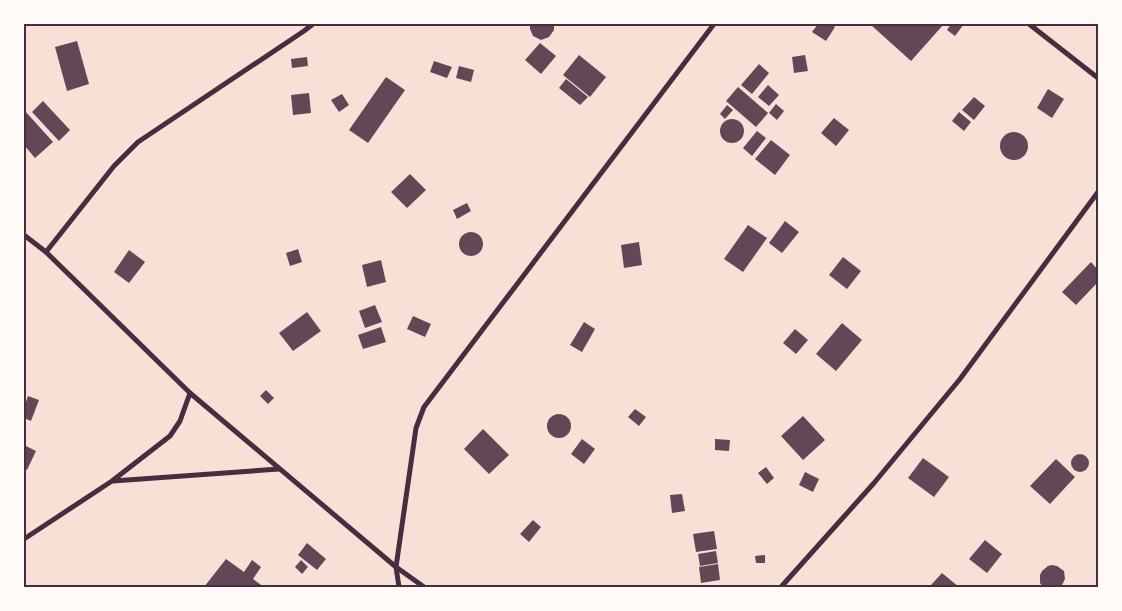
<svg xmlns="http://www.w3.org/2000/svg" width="1122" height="611" font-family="Arial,sans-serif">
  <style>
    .building { fill: #644757 }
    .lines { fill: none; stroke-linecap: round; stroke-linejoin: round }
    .minor { stroke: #4a2c40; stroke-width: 5 }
    .neatline { fill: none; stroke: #4a2c40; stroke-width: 2 }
  </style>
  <rect width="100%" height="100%" fill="#f7e1d7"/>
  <g class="building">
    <path d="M530 24H554V30L549 37 541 40 533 36 530 29Z"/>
    <path d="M818 24H831L835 27 826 41 812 32Z"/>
    <path d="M872 24H944L911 61 871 25Z"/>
    <path d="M951 24H964L955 36 947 30Z"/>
    <path d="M77 41 89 84 67 91 55 47Z"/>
    <path d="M540 43 556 56 541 74 525 60Z"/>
    <path d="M579 55 606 77 590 97 563 75Z"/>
    <path d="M805 55 808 71 794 73 792 57Z"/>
    <path d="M307 57 308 66 292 68 291 59Z"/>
    <path d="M434 61 452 67 447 78 430 72Z"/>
    <path d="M759 64 769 73 752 94 741 85Z"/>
    <path d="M459 66 474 70 471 82 456 78Z"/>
    <path d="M386 77 405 90 368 143 349 130Z"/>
    <path d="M566 79 588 97 580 105 559 88Z"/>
    <path d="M768 85 779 95 769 106 758 97Z"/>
    <path d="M738 87 768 113 756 127 726 101Z"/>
    <path d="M1048 89 1064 99 1052 118 1037 108Z"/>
    <path d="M309 93 311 113 293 115 291 95Z"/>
    <path d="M342 94 349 105 339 112 331 100Z"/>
    <path d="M974 97 985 106 974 120 962 110Z"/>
    <path d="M43 101 70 130 59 141 32 112Z"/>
    <path d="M776 104 784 111 777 120 769 113Z"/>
    <path d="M727 105 733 110 725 119 720 114Z"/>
    <path d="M25 111 53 142 35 158 24 145V112Z"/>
    <path d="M959 112 971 122 964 131 952 121Z"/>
    <path d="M834 118 849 130 836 146 821 133Z"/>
    <circle cx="732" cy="131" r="12"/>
    <path d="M757 131 766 138 752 156 743 148Z"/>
    <circle cx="1014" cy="146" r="14"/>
    <path d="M771 140 790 155 775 175 755 159Z"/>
    <path d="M410 174 426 190 407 208 391 192Z"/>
    <path d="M467 203 471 211 457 219 453 210Z"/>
    <path d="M785 221 799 232 782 253 769 243Z"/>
    <path d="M748 225 767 238 743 272 724 259Z"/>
    <circle cx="471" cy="244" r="12"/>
    <path d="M639 242 642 265 624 268 621 245Z"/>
    <path d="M298 249 302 262 290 266 286 253Z"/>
    <path d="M129 250 145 262 129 283 114 272Z"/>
    <path d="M843 257 861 271 847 289 829 275Z"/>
    <path d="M381 260 386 282 367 287 362 265Z"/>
    <path d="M1091 262 1098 270V282L1076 305 1062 292Z"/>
    <path d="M375 305 382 322 365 328 359 311Z"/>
    <path d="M307 312 321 331 293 351 279 333Z"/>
    <path d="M413 316 431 324 425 337 407 329Z"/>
    <path d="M584 322 595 329 582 352 570 345Z"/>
    <path d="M842 323 862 340 836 371 816 354Z"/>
    <path d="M381 327 386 342 363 349 358 335Z"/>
    <path d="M795 329 808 340 796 354 783 343Z"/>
    <path d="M266 390 274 398 268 404 260 396Z"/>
    <path d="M28 396 39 400 31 421 24 418V408Z"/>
    <path d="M635 409 646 417 639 426 628 417Z"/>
    <circle cx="559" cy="426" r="12"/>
    <path d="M803 416 825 440 803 460 781 436Z"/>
    <path d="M483 429 509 455 489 474 464 449Z"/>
    <path d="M582 439 595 449 584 464 571 454Z"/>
    <path d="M715 439 730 440 729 451 715 450Z"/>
    <path d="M24 445 36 451 27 470 24 468Z"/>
    <circle cx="1080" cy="463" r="9"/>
    <path d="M923 458 949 477 934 497 908 478Z"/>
    <path d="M1056 459 1075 477 1050 504 1030 486Z"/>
    <path d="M766 467 774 478 767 484 758 473Z"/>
    <path d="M805 472 819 479 813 492 799 485Z"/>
    <path d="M682 494 685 511 672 513 670 495Z"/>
    <path d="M533 520 541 527 529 542 520 534Z"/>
    <path d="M714 531 717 549 696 552 693 534Z"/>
    <path d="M985 540 1002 554 987 573 969 559Z"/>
    <path d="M307 543 326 559 317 570 298 555Z"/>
    <path d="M716 551 718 563 700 566 698 554Z"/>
    <path d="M765 555V563H756L755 556Z"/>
    <path d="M226 559 244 572 252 560 261 567 253 579 264 587H204Z"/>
    <path d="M301 560 308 567 302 574 295 567Z"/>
    <path d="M718 564 720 580 701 583 699 567Z"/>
    <path d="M1052 565 1057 566 1064 571 1065 579 1061 587H1043L1040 583V575L1042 571 1048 566Z"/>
    <path d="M942 573 959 587H932L930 586Z"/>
  </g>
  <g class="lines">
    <g class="minor">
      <path d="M1029 24 1098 78"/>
      <path d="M24 235 46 252 190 393 396 567 424 587"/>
      <path d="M46 252 114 166 138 142 304 31 313 24"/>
      <path d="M113 481 279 469"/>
      <path d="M24 539 112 481 170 436 180 421 190 393"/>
      <path d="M399 587 396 567 416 428 424 407 714 24"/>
      <path d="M781 587 874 483 960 379 1098 192"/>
    </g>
  </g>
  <rect width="1122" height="611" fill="none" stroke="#fffaf5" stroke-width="50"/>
  <rect x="25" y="25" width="1072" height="561" class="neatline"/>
</svg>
